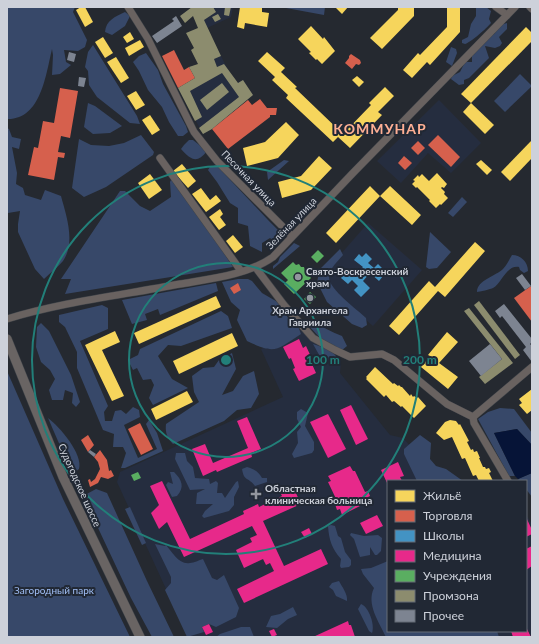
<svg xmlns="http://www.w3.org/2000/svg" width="539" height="644" font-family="Lato,sans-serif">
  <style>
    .built { fill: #252d3f }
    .green { fill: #374869 }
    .water { fill: #061437 }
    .homes { fill: #f6d55c }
    .shops { fill: #d6604d }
    .schools { fill: #4393c3 }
    .health { fill: #e7298a }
    .public { fill: #5aae61 }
    .industry { fill: #8c8c6e }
    .building { fill: #7d8491 }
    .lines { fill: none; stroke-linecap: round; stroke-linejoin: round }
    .minor-casing { stroke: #41454a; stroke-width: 8 }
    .major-casing { stroke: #41454a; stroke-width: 10 }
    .minor { stroke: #696260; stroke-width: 7 }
    .major { stroke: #696463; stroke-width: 9 }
    .ring { fill: none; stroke: #227f79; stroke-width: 2 }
    .poi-dot { fill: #92969e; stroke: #212834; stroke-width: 1.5 }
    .labels { text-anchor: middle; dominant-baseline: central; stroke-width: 4; stroke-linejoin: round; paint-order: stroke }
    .street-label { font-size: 10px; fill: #cdd1da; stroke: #212834 }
    .poi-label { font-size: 10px; font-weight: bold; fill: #cdd1da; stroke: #212834; text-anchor: start }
    .park-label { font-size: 10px; fill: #a1bff6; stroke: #212834 }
    .district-label { font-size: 14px; font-weight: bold; letter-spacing: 1px; fill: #feaf94; stroke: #212834 }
    .centre { fill: #227f79; stroke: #212834; stroke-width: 2 }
    .ring-label { font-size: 12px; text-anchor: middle; font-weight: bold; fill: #227f79; stroke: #212834; stroke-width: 4; stroke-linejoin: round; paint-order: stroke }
  </style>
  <rect width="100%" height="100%" fill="#252930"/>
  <g class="built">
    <path d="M203 7H233L231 17 207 28 227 68 237 83 243 80 253 95 212 129 203 134 178 88 217 67 198 28Z"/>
    <path d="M439 100 481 143 451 173 428 153 401 183 377 161Z"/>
    <path d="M368 223 422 270 373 326 319 279Z"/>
    <path d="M303 328 341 361 340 373 390 435 403 438 442 481H388V631H526V515L532 524V637H188L117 482 120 472 283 397 261 349Z"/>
  </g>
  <g class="green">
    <path d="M7 7H75L73 12 87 40 85 47 78 51 64 50 66 62 71 65 60 74 52 75 53 55 52 49C46 74 41 120 7 119Z"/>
    <path d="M286 7H325L324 15 286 8Z"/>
    <path d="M476 7H486L491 11 489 19 491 23C487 28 470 43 465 44L462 43V40L468 37 471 24 476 16Z"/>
    <path d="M125 12 130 16 125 26 112 35 105 32C106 20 115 17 125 12Z"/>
    <path d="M507 23V29L499 37 502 43 500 46 495 48 485 46 489 58 469 78 464 80V84L459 85 451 79 452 76 460 72 465 62H472V52L489 36 494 34 500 25Z"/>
    <path d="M93 45 137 116 140 124 130 123 97 97 89 85 88 71 85 67 88 52Z"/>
    <path d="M451 47 456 49 457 53 452 66 446 62Z"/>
    <path d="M146 53 158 70 163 84 186 126 188 132 183 136H178L169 122 162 107 148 90 139 71 133 62 139 56Z"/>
    <path d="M520 74 532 86 505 112 494 101Z"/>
    <path d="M88 103 95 106 122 126 110 133 93 134 84 127Z"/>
    <path d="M7 128 9 129 12 137 21 139 19 149 12 147 17 173 16 184 23 188 25 195 41 200 45 190 61 196C66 215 76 242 63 261 58 267 50 273 44 279L35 269 18 232V224L20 211 8 213 7 211Z"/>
    <path d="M141 135 154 152 153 155 106 187 84 197 72 188 79 139 91 145 109 146 124 143Z"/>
    <path d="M189 140H193L207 151C197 164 191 160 181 149L184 145Z"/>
    <path d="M284 160 289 161 268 180 267 172Z"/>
    <path d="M216 165 221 170 268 220 280 232 282 237 280 242H275L270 238 262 243V252L250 246 248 226 238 223V208L230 203 217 182 208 170 210 167Z"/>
    <path d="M172 178 206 226 233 267 65 294 71 279H61L120 191H125L140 206 150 211 171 197 170 182Z"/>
    <path d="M462 197 467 202 453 217 448 213Z"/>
    <path d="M430 232 451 252 437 268 429 269 426 267Z"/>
    <path d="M294 243 300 246 273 269V266L278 262 280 257Z"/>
    <path d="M340 249 343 255C338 261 330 268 329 276 328 289 357 309 366 318L367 325 362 328 352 324 327 302 317 282 320 269Z"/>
    <path d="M512 255C521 255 528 262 528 271L524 273 520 270 519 267C506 265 502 283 493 288 491 289 479 292 477 292 477 280 496 276 503 269 507 265 509 260 512 255Z"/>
    <path d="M238 279H248L252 281 262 293 281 304 289 320 298 326 301 334C276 350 276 355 247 341L237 320 240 310 231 302 222 282Z"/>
    <path d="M216 283 218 291 160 315 158 309 145 314 147 320 132 324 122 300Z"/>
    <path d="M102 305 108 308V329L80 341 108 406 104 412 105 421H112L115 411 121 410 126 414 133 407 139 410 140 417 124 425 138 458 157 449 146 424 149 420 157 433 163 451 125 468H121L126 453 123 447H113L114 434 103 430 77 368V352L65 327 59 322V315Z"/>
    <path d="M221 311 228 316 232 328 181 346 168 345 158 356 172 379 188 388 153 405 149 398 154 385 151 379 143 380 137 368 133 370 128 360 138 355 140 349Z"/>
    <path d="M311 321C322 326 331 332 342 336L347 346 341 351 322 340 307 324Z"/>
    <path d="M41 323 49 331 71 375 80 402 76 407 72 403 73 393 65 390 63 400H52L49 390 55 379 50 370 41 362 36 347 37 327Z"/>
    <path d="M313 344C323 347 335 351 339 361L335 364 328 360H322Z"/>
    <path d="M232 353 236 369 222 395 233 391 243 376 254 371 259 394 251 408 237 410 224 421 173 444C167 438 165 432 166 424L199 402 194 392 192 376 203 368 214 367 219 360Z"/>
    <path d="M7 371 63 499 130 637H7Z"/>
    <path d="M500 408 514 409 532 433V445L517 429 494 433 515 476H509L478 419 488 412Z"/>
    <path d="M301 409 308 413 305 426 314 442V450L312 453 294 458 292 454 298 443 297 432 301 427 297 419V412Z"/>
    <path d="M48 418C60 427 83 454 79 469L75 472 71 471Z"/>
    <path d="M420 435 431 443 430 459 436 466 446 469 463 481H417L404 454V449Z"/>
    <path d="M176 453H185L187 461 193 467 195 478 209 479 210 484 216 481 218 483 217 493H222L225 498 236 482 238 481 239 487 234 497V505L229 511 204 518 202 516 205 511 213 504H196L197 493 205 489 190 490 175 459Z"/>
    <path d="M247 467C254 469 259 472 262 478H267V482L255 486C249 477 244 482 242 469Z"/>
    <path d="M170 472H174C182 480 185 487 177 496L172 497 166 485 168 482 173 484Z"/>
    <path d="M532 473V497L526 489V481H520L518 479Z"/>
    <path d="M96 489 107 493 147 581 174 637H152L131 598 83 496Z"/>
    <path d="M130 507 146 543 142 545 125 509Z"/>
    <path d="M331 525 335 526 338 536 341 538 345 552 351 560V565L349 567 341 568 340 566 341 559C332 549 329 540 328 526Z"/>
    <path d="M351 533 364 536 378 535 382 538 381 551 377 555H375L370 547V555L360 557 354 539 350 535Z"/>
    <path d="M155 544 165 546 166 545C172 552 179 565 190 563 194 563 199 560 203 559L212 578 217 580 224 575 239 608 236 617 216 627 209 624 202 627 204 632 187 637 165 590 171 583V577Z"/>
    <path d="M388 561V631H497L499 637H386C379 622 366 604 374 588L363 574 361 569 371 568Z"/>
    <path d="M339 581C342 587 348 594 347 601L336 596 333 590 329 587 332 583Z"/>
    <path d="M361 604C369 607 375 625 372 633L369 631 358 609Z"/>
    <path d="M293 607 297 615 288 619 277 628 266 627 271 616 280 614Z"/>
    <path d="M241 627H250L254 637H216L220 634Z"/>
  </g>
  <path class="water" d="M517 429 532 445V473L518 479 515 476 494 433Z"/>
  <g class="homes">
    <path d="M81 7H85L93 22 85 27 76 10Z"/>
    <path d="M240 7H262V12L269 13 267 27 245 23 244 29 237 27Z"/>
    <path d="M335 7H348L342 14Z"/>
    <path d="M398 7H414V16L382 49 370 38 398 10Z"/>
    <path d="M447 7H460V32L430 65 427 62 412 78 403 70 418 53 420 55 447 27Z"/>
    <path d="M311 26 323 39 324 37 335 51 322 64 317 59 316 60 309 53 311 52 298 39Z"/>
    <path d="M526 27 532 33V41L471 103 461 94Z"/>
    <path d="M130 32 134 39 127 43 123 37Z"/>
    <path d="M103 37 113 53 105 58 95 42Z"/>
    <path d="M140 40 144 47 129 56 125 48Z"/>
    <path d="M267 52 285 68 281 72 297 87 295 88 343 134 371 105 369 103 385 87 394 96 378 112 382 115 350 148 338 137 333 142 286 98 288 95 272 80 275 77 258 61Z"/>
    <path d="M116 57 129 78 121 83 107 62Z"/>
    <path d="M357 76 364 82 359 87 352 80Z"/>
    <path d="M136 91 145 105 136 110 127 96Z"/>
    <path d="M471 103 494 125 485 134 463 112Z"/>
    <path d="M150 115 160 130 152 135 142 120Z"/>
    <path d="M286 122 299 135 278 158 247 166 243 148 265 142Z"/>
    <path d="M532 140V158L510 181 501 172Z"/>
    <path d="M319 156 332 168 311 190 282 198 278 182 301 176Z"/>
    <path d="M481 160 492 170 487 175 476 164Z"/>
    <path d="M182 164 196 181 188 188 173 171Z"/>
    <path d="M437 173 447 184 444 188 442 187 441 188 445 192 444 194 448 198 441 205 440 204 436 208 429 201 430 200 417 187 416 188 412 184 415 181 413 180 418 175 419 177 422 174 429 181Z"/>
    <path d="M150 174 162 190 149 199 138 183Z"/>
    <path d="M370 186 380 196 390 186 421 215 412 225 380 196 336 243 326 233Z"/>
    <path d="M201 188 210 200 216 195 221 201 206 212 192 194Z"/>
    <path d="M220 209 223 214 220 217 226 225 219 230 209 217Z"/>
    <path d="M233 235 243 247 235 253 226 241Z"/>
    <path d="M475 242 485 251 445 297 438 291 399 335 389 326 429 281 435 287Z"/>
    <path d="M216 296 221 307 139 344 134 333Z"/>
    <path d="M115 331 120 342 102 350 124 396 112 401 85 345Z"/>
    <path d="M447 332 458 342 439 363 458 377 448 389 421 367 430 356 428 355Z"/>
    <path d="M232 333 238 346 179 374 173 361Z"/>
    <path d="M375 367 393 384 394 383 398 386 399 385 401 387H402L410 396 411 394 413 397 414 396 417 398 418 397 426 406 414 418 402 406 401 407 394 401 392 402 386 395 384 397 366 379 367 378 366 377Z"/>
    <path d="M532 389V410L527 414 519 405 522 403 519 399Z"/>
    <path d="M187 391 193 402 156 420 151 409Z"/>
    <path d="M450 420 456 421 459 425 460 424 469 441 467 442 471 450 473 449 474 452 477 451 480 458H479L483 467H485L486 469 489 468 491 472 489 473 493 481H479L476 475 473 476 465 458 462 459 452 437 444 440 436 433 445 422Z"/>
  </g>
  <g class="shops">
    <path d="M174 50 184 70 189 67 195 78 178 88 162 56Z"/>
    <path d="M351 54 360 60 361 63 359 65 356 64 352 69 345 63 349 58V56Z"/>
    <path d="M60 88 78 91 70 138 61 136 58 152 65 153 64 158 58 157 54 180 28 175 34 147 38 148 43 121 54 123Z"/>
    <path d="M260 99 267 108H277L276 115H270V117L228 149 212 129 248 100 252 105Z"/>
    <path d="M438 135 460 157 451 167 428 145Z"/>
    <path d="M418 141 425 148 418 155 411 148Z"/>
    <path d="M404 156 412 163 405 170 398 163Z"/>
    <path d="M238 283 241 290 234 294 230 288Z"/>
    <path d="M531 286 532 287V322L514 298Z"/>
    <path d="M140 423 153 449 141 455 128 429Z"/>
    <path d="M88 435 94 445 88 452 81 440Z"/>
    <path d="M100 450 107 460 109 471 111 470 114 476 108 479 101 477 98 483 90 487 88 480 90 479 91 482 95 479 100 469 98 462 94 457Z"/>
  </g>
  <path class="schools" d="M366 253 372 259 368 263 374 268 378 264 384 270 380 274 383 276 379 281 370 273 363 281 370 288 361 297 354 290 358 286 352 280 348 284 341 278 349 269 356 275 363 267 354 260 359 254 362 257Z"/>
  <g class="health">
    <path d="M299 339 303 348 306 346 313 361 311 362 316 373 299 381 293 369 295 368 291 358 289 359 283 347Z"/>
    <path d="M351 405 368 439 356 445 340 410Z"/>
    <path d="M328 414 346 449 328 458 310 422Z"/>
    <path d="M247 417 261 449 251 453 252 457 217 472 216 470 203 476 192 449 205 444 213 463 248 448 237 421Z"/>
    <path d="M398 462 404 476 400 477 402 481H388V485L381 470Z"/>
    <path d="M350 466 353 471H355L365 492 368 491 370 496 366 498 368 502 342 515 340 509 337 510 335 504 338 503 328 482 331 481 328 476Z"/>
    <path d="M162 481 190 539 244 514 243 511 258 504 259 507 282 496 281 494 289 491 290 493 295 491 301 504 263 521 284 566 321 549 328 564 244 603 237 589 274 571 270 563 266 565 263 559 244 568 236 550 252 542 250 538 257 535 252 526 184 557 167 522 159 529 151 513 159 505 150 486Z"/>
    <path d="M377 515 383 526 366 534 360 523Z"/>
    <path d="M526 517 532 530V534L526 537Z"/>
    <path d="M309 528 312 534 305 538 301 532Z"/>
    <path d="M532 546V566L526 570V549Z"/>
    <path d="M348 621 349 625H351L355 637H313Z"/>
    <path d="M209 624 213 632 206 635 202 627Z"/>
    <path d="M526 627 531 637H513L511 631H526Z"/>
    <path d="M274 629 277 635 272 637 269 631Z"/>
  </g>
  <g class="public">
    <path d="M318 250 324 256 317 263 311 257Z"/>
    <path d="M293 262 296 265 299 264 301 267H304L305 271 311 278 294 294 284 284 288 280 281 273Z"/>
    <path d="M310 292 316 297 310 304 304 299Z"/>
    <path d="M138 472 141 478 134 481 131 475Z"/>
  </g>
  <g class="industry">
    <path d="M192 7H213L216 12 204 20 221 56 214 59 217 67 224 64 238 83 243 80 253 95 212 129 203 134 199 128 239 97 222 73 190 91 202 117 195 121 178 88 195 78 189 67 198 64 191 50 194 48 186 33 198 28 193 16 185 23 180 16Z"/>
    <path d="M225 7H231L229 16 224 15Z"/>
    <path d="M218 14 221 19 215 22 212 17Z"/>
    <path d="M222 83 229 92 207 110 200 100Z"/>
    <path d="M479 301 520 355 515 359 474 305Z"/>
    <path d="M469 308 513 363 485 384 479 377 502 359 464 311Z"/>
  </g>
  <g class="building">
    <path d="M176 16 182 26 157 43 152 36 174 21 172 19Z"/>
    <path d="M69 52 76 54 74 62 67 60Z"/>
    <path d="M79 77 86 78 84 87 78 86Z"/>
    <path d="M522 274 531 286 525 290 516 278Z"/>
    <path d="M504 304 532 339V342L530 344 532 346V362L523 350 526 347 502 316 500 318 495 311Z"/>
    <path d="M490 344 502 359 481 376 469 361Z"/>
    <path d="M90 450 96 454 94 457 88 452Z"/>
  </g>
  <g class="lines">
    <g class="minor-casing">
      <g id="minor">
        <path d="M128 7 148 39 194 132 217 161 292 236"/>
        <path d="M496 7 507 15"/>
        <path d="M530 7 532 9"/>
        <path d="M160 158 241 271"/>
        <path d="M256 268 284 305 313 338 335 350 350 357 382 354 394 360 447 404 473 417 474 423 508 481"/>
        <path d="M7 319C62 302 123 295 180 284 209 279 248 275 273 257L352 174 515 7"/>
        <path d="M473 417 532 367"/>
      </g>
    </g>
    <g class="major-casing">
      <path id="major" d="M7 339 63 477 140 637"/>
    </g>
    <use href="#minor" class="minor"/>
    <use href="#major" class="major"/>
  </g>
  <g class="ring">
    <circle cx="226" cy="360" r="97"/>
    <circle cx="226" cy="360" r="194"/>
  </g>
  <g class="poi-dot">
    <circle cx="298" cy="277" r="4"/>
    <circle cx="310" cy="298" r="4"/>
    <path d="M254 488h4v4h4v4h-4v4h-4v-4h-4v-4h4z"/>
  </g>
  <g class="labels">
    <g class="street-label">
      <text transform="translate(249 178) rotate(46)">Песочная улица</text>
      <text transform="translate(291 223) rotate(-46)">Зелёная улица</text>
      <text transform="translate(80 485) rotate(66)">Судогодское шоссе</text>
    </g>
    <g class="poi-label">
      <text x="306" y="271">Свято-Воскресенский<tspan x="306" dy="12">храм</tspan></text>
      <text x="310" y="310" text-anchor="middle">Храм Архангела<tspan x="310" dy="12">Гавриила</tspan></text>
      <text x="265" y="488">Областная<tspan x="265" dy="12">клиническая больница</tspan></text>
    </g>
    <g class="park-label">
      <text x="54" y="590">Загородный парк</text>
    </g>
    <g class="district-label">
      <text x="380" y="128">КОММУНАР</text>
    </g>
  </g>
  <circle cx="226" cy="360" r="6" class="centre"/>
  <g class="ring-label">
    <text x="323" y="364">100 m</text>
    <text x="420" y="364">200 m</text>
  </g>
  <rect width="539" height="644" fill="none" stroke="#cdd1da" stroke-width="16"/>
  <rect x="387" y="480" width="140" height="152" fill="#212834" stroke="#666c76"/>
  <rect x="395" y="490" width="20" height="12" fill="#f6d55c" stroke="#666c76"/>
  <text x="423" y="500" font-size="12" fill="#cdd1da">Жильё</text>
  <rect x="395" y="510" width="20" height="12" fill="#d6604d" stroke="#666c76"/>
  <text x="423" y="520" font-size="12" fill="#cdd1da">Торговля</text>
  <rect x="395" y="530" width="20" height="12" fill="#4393c3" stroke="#666c76"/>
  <text x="423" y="540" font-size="12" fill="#cdd1da">Школы</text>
  <rect x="395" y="550" width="20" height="12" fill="#e7298a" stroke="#666c76"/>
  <text x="423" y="560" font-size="12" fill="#cdd1da">Медицина</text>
  <rect x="395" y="570" width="20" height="12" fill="#5aae61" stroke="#666c76"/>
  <text x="423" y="580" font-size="12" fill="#cdd1da">Учреждения</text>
  <rect x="395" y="590" width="20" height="12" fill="#8c8c6e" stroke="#666c76"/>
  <text x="423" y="600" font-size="12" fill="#cdd1da">Промзона</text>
  <rect x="395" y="610" width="20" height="12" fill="#7d8491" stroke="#666c76"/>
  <text x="423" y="620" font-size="12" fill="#cdd1da">Прочее</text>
</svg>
